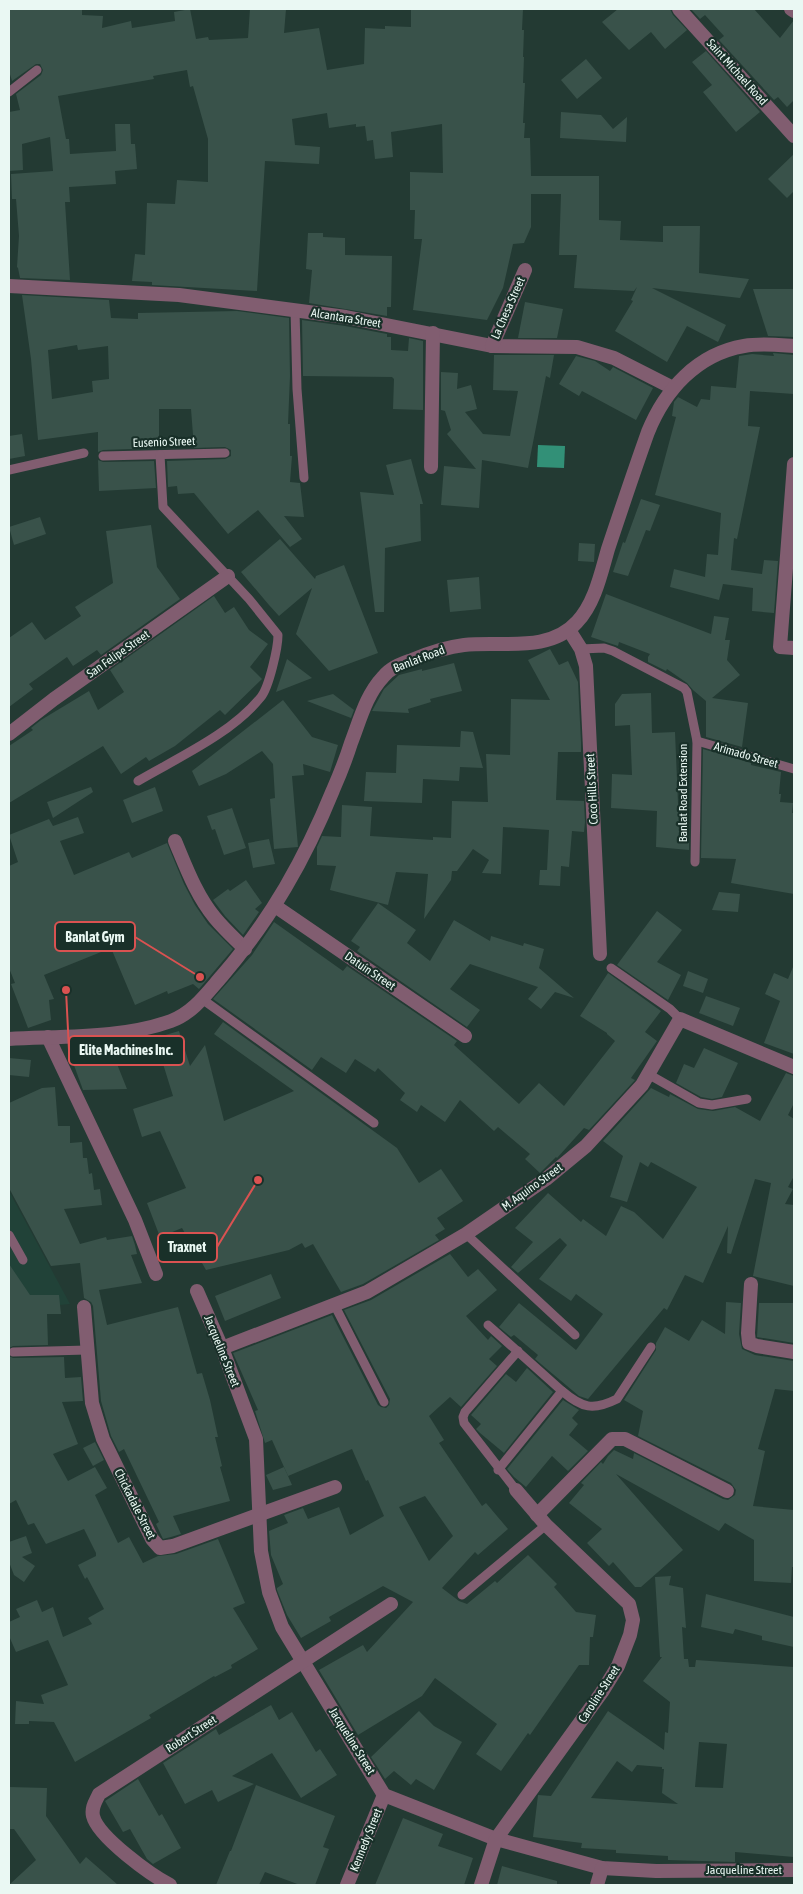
<svg xmlns="http://www.w3.org/2000/svg" width="803" height="1894" font-family="'Asap Condensed',sans-serif">
  <style>
    .built { fill: #214238 }
    .water { fill: #329077 }
    .building { fill: #39524a; fill-rule: evenodd }
    .lines { fill: none; stroke-linecap: round; stroke-linejoin: round }
    .service { stroke: #815d70; stroke-width: 9 }
    .minor { stroke: #815d70; stroke-width: 14 }
    .tertiary { stroke: #815d70; stroke-width: 14 }
    .labels { text-anchor: middle; dominant-baseline: central; stroke-width: 4.5; stroke-linejoin: round; paint-order: stroke }
    .street-label { font-size: 12px; fill: #eaf8f3; stroke: #193029 }
    .leader { fill: none; stroke: #da5251; stroke-width: 2 }
    .callout-dot { fill: #da5251; stroke: #193029; stroke-width: 2 }
    .callout { fill: #193029; stroke: #da5251; stroke-width: 2 }
    .callout-label { font-size: 14px; text-anchor: middle; font-weight: bold; fill: #eaf8f3 }
  </style>
  <rect width="100%" height="100%" fill="#233a33"/>
  <path class="built" d="M9 1191 70 1304 9 1310Z"/>
  <path class="water" d="M538 445 565 446 564 468 537 467Z"/>
  <g class="building">
    <path d="M9 9H82V15L103 16 102 28 131 21 132 28 175 21 174 12 190 9 196 39 208 37 209 40 248 38 250 9H286L284 33 319 28 327 70 364 64 365 28 385 29V26L411 27V9H523L522 30H524L523 57H524L523 83H525L523 123H525L524 138H530L531 176H599V220L621 221 620 240 663 242V226H700L699 273 749 279 740 298 652 288 726 325 718 342 687 326 667 362 615 331 633 301 631 300 637 287 634 291 574 288 577 255H559L561 194H531V227L524 243 513 244 503 288 487 320 413 310 422 239H414L415 210H410V172L443 173 442 124 391 132 393 157 375 159 373 140 367 141 365 126 356 127V124L329 128 327 113 292 119 295 145 320 147 319 164 265 161 257 291 152 285V282L132 281 135 254 145 255 147 203 175 204 177 180 208 182V139L193 86 190 87 187 70 153 76 154 79 58 96 66 139H69L70 154 116 151 115 124H130L131 144H135L137 169 115 171 116 184 69 187 70 202H65L70 280 20 278 18 268 17 267 19 236 16 199H12L11 174 53 171 50 137 22 144 23 170 9 171V112L20 110 16 94 41 75 43 70 40 64H36L12 81 9 71Z"/>
    <path d="M618 9H670L673 15 687 30 665 49 651 32 629 50 602 22Z"/>
    <path d="M691 9H754L780 38 794 20V100L787 107 778 97 774 100 719 40 724 36 705 15 700 19Z"/>
    <path d="M706 51 760 112 736 132 703 92 712 85 692 62Z"/>
    <path d="M586 59 602 78 577 99 561 80Z"/>
    <path d="M561 112 601 115 613 129 627 117 626 142 560 138Z"/>
    <path d="M794 154V191L787 198 768 179Z"/>
    <path d="M308 233H323V237L345 238V255L392 256 391 307H387V316L309 303 312 270 306 269Z"/>
    <path d="M753 289H794V337L768 336Z"/>
    <path d="M22 295 109 300 111 318 138 319V313L237 311 289 318 290 376 288 424H290V456H292L290 482 300 483 304 517 284 516 302 539 290 547 258 510 228 534 194 493 178 494 177 486 168 487 167 461 225 459 231 456V450L225 447 194 448 191 409H159V448L103 450 98 452V432L38 440 31 359ZM77 345 78 350 108 346 109 379 92 381 93 392 52 399 48 350Z"/>
    <path d="M525 302 563 309 557 338H518Z"/>
    <path d="M302 320 345 326 387 334V337H391V350L408 351 409 338 423 341V410L393 409 394 379 392 377 303 376Z"/>
    <path d="M773 353 794 355V394L750 391 748 426 760 427 737 539 734 538 731 570 762 574 764 560 778 561 774 613 752 611 753 588 723 584 719 600 670 587 674 569 705 577 707 554 718 555 721 513 655 495 676 417 672 416 674 402 678 397 697 407 701 399 710 400 711 386 736 388 739 356 752 354 774 356Z"/>
    <path d="M494 355H554L550 378 546 376 528 468 482 460 479 508 441 505 444 466 476 469 447 434 451 430 445 411 441 410V372L458 373 457 389 471 385 477 409 465 412 483 434 510 436 518 391 493 390Z"/>
    <path d="M576 356 595 361 610 371 613 367 653 388 636 420 582 391 579 396 559 384Z"/>
    <path d="M22 434 25 456 9 459V436Z"/>
    <path d="M411 459 423 504H420L421 541 385 548 384 612H375L360 492 394 495 386 465Z"/>
    <path d="M98 460 103 462 154 461 156 488 99 491Z"/>
    <path d="M641 499 660 505 650 531 646 530 628 576 613 572 623 542 625 543Z"/>
    <path d="M40 517 46 534 14 545 9 527Z"/>
    <path d="M151 525 157 567 180 599 101 655 97 650 73 666 67 657 29 684 33 689 9 707V638L32 622 45 640 81 616 75 607 113 583 106 531Z"/>
    <path d="M280 539 315 579 316 576 344 565 378 653 329 671 296 634 312 588 279 616 269 605 241 572Z"/>
    <path d="M579 543 595 544 594 562 578 561Z"/>
    <path d="M479 577 481 609 450 612 447 580Z"/>
    <path d="M606 594 711 634 714 616 729 618 725 640H730L727 660 740 675 712 698 748 703 742 747 706 737V701L693 690 687 683 667 669 666 671 648 662V657L650 654 619 642 618 646 591 637Z"/>
    <path d="M214 596 225 613 234 607 249 630 268 644 250 667 262 679 225 715 220 710 175 746 149 761 146 757 121 774 103 746 9 803V746L33 730 31 728 41 720 89 691 98 710 124 692 110 670Z"/>
    <path d="M550 649 559 665 568 661 578 682 581 742V752H558L556 800 584 801 585 822 584 832 572 831 569 867 561 866 560 886 539 885 540 870H547L549 830 503 827 501 874 482 873 489 860 473 849 457 871H452L451 880 424 919 428 874 396 872 388 905 330 890 336 866 317 865V847L322 836 341 837 342 805 372 807 370 836 433 840V837L451 838 452 801 488 802 486 754 510 755 511 699 550 700 528 660Z"/>
    <path d="M287 659 312 678 276 692Z"/>
    <path d="M454 663 462 691 430 699 431 702 408 709 409 713 372 711 384 689 399 675 422 669V671Z"/>
    <path d="M651 693 652 733 675 732 679 827 689 828V850L656 847 657 811 611 808 612 774 632 775 630 725 615 726V704L622 694Z"/>
    <path d="M333 694 354 710 351 718 307 701Z"/>
    <path d="M283 700 312 737 338 745 330 772 303 764 304 775 292 776 298 847 274 849 270 799 275 798 273 764 262 751 226 774 199 786 192 771Z"/>
    <path d="M461 731 473 732 483 768 460 767 459 781 423 779 422 803 364 801 366 772 396 773 397 745 460 747Z"/>
    <path d="M703 749 751 763V765L781 772 779 794H781L780 802 793 803 792 813H794V894L731 883 736 859 701 858Z"/>
    <path d="M91 787 93 792 53 818 47 802Z"/>
    <path d="M155 787 163 811 132 823 123 800Z"/>
    <path d="M232 808 246 848 224 855 215 829 212 830 207 816Z"/>
    <path d="M78 817 84 833 60 841 74 875 129 852 132 858 167 843 184 884 195 905 208 924 233 949 199 989 193 984 168 994 167 991 135 1005 111 948 44 975 54 999 49 1000 51 1020 28 1028 11 984 15 983 9 968V866L18 862 9 835 49 819 53 826Z"/>
    <path d="M269 839 275 864 253 868 248 843Z"/>
    <path d="M246 880 262 903 255 909 259 912 243 935 225 916 213 900 228 889 230 891Z"/>
    <path d="M719 892 740 894 738 912 712 910Z"/>
    <path d="M378 903 416 930 407 943 430 961 454 920 490 941 491 936 523 946 524 943 544 949 539 968 574 998 555 992 541 1009 528 999 538 987 470 964 450 989 480 1010 467 1027 357 951 360 947 351 941Z"/>
    <path d="M657 911 682 930 657 962 681 975 668 1000 617 965Z"/>
    <path d="M274 922 343 971 347 966 457 1041 454 1045 519 1104 539 1083 564 1106 615 1041 607 1034V1033L580 1016 608 973 661 1011 645 1032 657 1041 631 1078 635 1080 589 1130 584 1128 557 1158 556 1157 540 1173 525 1159 530 1154 498 1127 494 1131 460 1100 445 1122 421 1105 417 1112 400 1100 405 1093 378 1068 375 1072 355 1059 346 1073 321 1057 312 1070 213 999 252 955Z"/>
    <path d="M793 967H794V1054L764 1043 780 1001 765 994 774 973 788 979Z"/>
    <path d="M688 971 708 979 703 993 683 986Z"/>
    <path d="M706 996 740 1008 733 1026 699 1013Z"/>
    <path d="M223 1022 397 1148 419 1183 441 1169 463 1201 437 1218 445 1229 435 1235 439 1240 363 1284 341 1292 313 1244 305 1248 302 1243 289 1250 206 1270 182 1228 160 1237 147 1203 186 1188 160 1131 142 1137 133 1109 173 1096 155 1038 179 1031 190 1066 205 1045 224 1121 294 1091 214 1034Z"/>
    <path d="M704 1048 738 1063 722 1097 712 1099 701 1097 676 1083 684 1064 694 1068Z"/>
    <path d="M71 1057 115 1059 127 1089 83 1090Z"/>
    <path d="M9 1058 31 1060 29 1077 9 1075Z"/>
    <path d="M786 1073 794 1076V1103L788 1115 794 1119V1176L788 1187 793 1189 785 1204 794 1205V1286L753 1276 771 1183 755 1179 731 1254 727 1253 728 1226 703 1283 685 1275 667 1310 664 1308 588 1399 579 1396 535 1359 538 1355 514 1335 511 1337 499 1327 519 1303 576 1350 603 1314 576 1294 571 1301 539 1279 567 1245 560 1238 518 1273 511 1267 533 1242 515 1228 548 1193 581 1222 583 1219 606 1236 621 1206 634 1212 663 1239 697 1187 651 1162 648 1167 640 1162 627 1202 610 1197 623 1156 603 1141 651 1088 669 1097 670 1094 698 1109 713 1111 735 1107 760 1121Z"/>
    <path d="M55 1087 58 1126H70V1143L82 1142 83 1158H87L89 1174 92 1173 94 1190 100 1189 102 1205 64 1209 80 1244 106 1237 107 1240 132 1236 135 1245 137 1254 131 1255 142 1283 99 1290 107 1325 178 1307 197 1374 202 1373 210 1400 218 1437H215L222 1466 220 1467 230 1501 173 1516 181 1534 171 1537 163 1539 156 1524 159 1522 124 1449 119 1452 111 1436 101 1401 93 1306 91 1302 84 1298 80 1263 51 1266 9 1188V1103L42 1088Z"/>
    <path d="M450 1254 468 1277 478 1269 497 1290 466 1316 488 1340 491 1336 502 1346 489 1359 497 1366 461 1407 450 1397 429 1416 444 1440 439 1443 482 1506 486 1503 508 1529 478 1555 475 1552 442 1588 459 1601 467 1604 495 1581 497 1583 528 1555 557 1584 554 1587 576 1612 596 1615 593 1637H590L589 1665H579L530 1735 528 1733 501 1771 476 1754 497 1724 435 1678 422 1696 358 1735 319 1670 363 1645 367 1652 413 1602 383 1586 329 1617 331 1621 301 1638 287 1615 277 1590V1588L283 1584 271 1555 269 1531 288 1523 284 1515 303 1508 308 1519 339 1507 350 1535 384 1516 368 1480 366 1481 352 1449 288 1476 272 1440 265 1443 255 1411 258 1410 233 1353 332 1315 378 1405 381 1407 386 1408 389 1405 390 1399 344 1310 371 1300ZM425 1496 453 1536 429 1561 399 1507Z"/>
    <path d="M9 1264 30 1295H59L61 1314H47L48 1345 13 1346 9 1348Z"/>
    <path d="M271 1274 281 1298 225 1321 215 1296Z"/>
    <path d="M726 1302 741 1303 739 1334 742 1349 755 1355 794 1361V1391L775 1389 758 1449 765 1451 753 1506 794 1510V1567H792L791 1583 754 1581V1540L725 1523 719 1531 616 1474 683 1550 641 1587H635L613 1562 609 1566 587 1543 602 1529 569 1503 584 1485 581 1483 601 1462 603 1464 608 1456 614 1450 633 1459 634 1453 723 1499 728 1500 735 1495 736 1490 731 1483 638 1436 643 1411 624 1400 656 1350V1343L665 1327 689 1341 702 1320 725 1334Z"/>
    <path d="M759 1303H794V1343L757 1337Z"/>
    <path d="M9 1356 13 1358 64 1357 65 1378 81 1377 83 1401 62 1402 78 1444 53 1454 68 1481 95 1467 107 1488 95 1495 118 1543 129 1537 143 1563 158 1556 176 1554 218 1539 245 1603 233 1608 258 1649 231 1665 232 1668 215 1677 214 1676 149 1715 151 1718 75 1762 54 1722 29 1721V1724H15L16 1701 44 1704 41 1695 68 1685 48 1640 16 1652 9 1636V1622L20 1617 16 1609 37 1600 42 1612 53 1607 63 1637 92 1624 88 1618 104 1609 87 1577 85 1579 78 1565 96 1556V1553L84 1529 46 1544 34 1523 28 1525 16 1500 9 1504Z"/>
    <path d="M527 1368 553 1392 504 1453 480 1433 476 1429 481 1424 471 1415 506 1374 516 1382Z"/>
    <path d="M563 1400 579 1410 572 1418 578 1424 569 1435 588 1451 568 1471 552 1456 526 1487 514 1477 507 1469Z"/>
    <path d="M95 1442 104 1460 93 1466 83 1448Z"/>
    <path d="M284 1467 292 1485 273 1490 266 1475Z"/>
    <path d="M26 1536 32 1553 22 1557 35 1566 24 1582 14 1575 9 1562V1542Z"/>
    <path d="M671 1576 669 1585 683 1588 686 1628 682 1627 684 1659H688L689 1667H695L696 1660 794 1667V1857L735 1852V1862L668 1860V1856L616 1853V1850L581 1848 582 1843 533 1837 538 1795 551 1796 608 1711 664 1750 665 1732 668 1733 670 1702 643 1681 662 1657H660L655 1577ZM699 1742 727 1744 723 1788 695 1787ZM617 1761 632 1772 637 1765 662 1767V1769H664L662 1793 678 1804 591 1798Z"/>
    <path d="M706 1594 794 1617V1647L762 1640V1636L735 1629 733 1634 701 1627Z"/>
    <path d="M271 1705 279 1720 292 1712 316 1752 320 1749 337 1775 301 1798 272 1753 232 1776 254 1784 218 1802 212 1790 185 1804 163 1763 216 1729 219 1735Z"/>
    <path d="M419 1711 434 1726 462 1742 434 1790 416 1779 411 1785 394 1771 385 1779 371 1757Z"/>
    <path d="M138 1779 159 1816 162 1814 181 1848 153 1864 147 1859 130 1829 123 1832 105 1801Z"/>
    <path d="M256 1785 335 1816 323 1847 329 1849 315 1885H300L265 1872 259 1885H216L230 1851H231Z"/>
    <path d="M9 1787 47 1788 46 1816 80 1864 86 1857 118 1885H9L36 1860 14 1829H9Z"/>
    <path d="M403 1818 443 1834 438 1846 473 1858 464 1885H375Z"/>
    <path d="M502 1866 557 1881V1885H497Z"/>
  </g>
  <g class="lines">
    <g class="service">
      <path d="M9 92 37 70"/>
      <path d="M295 310 297 389 304 478"/>
      <path d="M103 456 225 453"/>
      <path d="M9 470 84 453"/>
      <path d="M581 649 604 648 613 651 684 688 687 692 697 741 695 862"/>
      <path d="M697 741 794 769"/>
      <path d="M138 781C179 757 231 734 261 697 269 687 278 648 278 635L249 599 163 507 160 455"/>
      <path d="M611 968 670 1009 680 1019"/>
      <path d="M202 999 374 1123"/>
      <path d="M648 1074 699 1103 712 1105 747 1099"/>
      <path d="M466 1234 575 1335"/>
      <path d="M9 1235 23 1260"/>
      <path d="M334 1304 384 1402"/>
      <path d="M488 1325 562 1391 498 1470"/>
      <path d="M13 1352 87 1350"/>
      <path d="M562 1391C582 1408 593 1411 617 1399L651 1347"/>
      <path d="M516 1490 464 1423 463 1417 465 1412 518 1351"/>
      <path d="M462 1595 546 1525"/>
    </g>
    <g class="minor">
      <path d="M679 9 794 136"/>
      <path d="M791 9 794 11"/>
      <path d="M9 286 179 295 346 317 492 346 577 347 614 358 673 388"/>
      <path d="M492 346 525 270"/>
      <path d="M794 464 780 647 794 648"/>
      <path d="M431 467 433 333"/>
      <path d="M569 630 581 649 586 666 600 954"/>
      <path d="M9 734 54 699 228 576"/>
      <path d="M175 841C186 867 196 895 215 918 224 929 235 939 245 949"/>
      <path d="M275 906 465 1036"/>
      <path d="M48 1037 135 1220 156 1274"/>
      <path d="M751 1284 748 1333 749 1343 757 1346 794 1352"/>
      <path d="M197 1291 222 1348 256 1439 261 1551 269 1592 282 1627 384 1795 496 1839 602 1868 656 1871 794 1870"/>
      <path d="M84 1307 92 1403 103 1439 152 1539 160 1548 173 1546 335 1487"/>
      <path d="M222 1348 367 1292 466 1234 546 1179 586 1146 642 1085 680 1019 794 1067"/>
      <path d="M537 1515 612 1439H625L727 1491"/>
      <path d="M170 1885C151 1875 98 1837 93 1816 91 1807 96 1801 99 1794L391 1604"/>
      <path d="M347 1885 384 1795"/>
      <path d="M481 1885 496 1839 602 1692 618 1666 630 1635 633 1620 629 1604 546 1525 516 1490"/>
      <path d="M597 1885 602 1868"/>
    </g>
    <path class="tertiary" d="M9 1039C60 1036 122 1039 171 1021 193 1013 207 993 222 976 271 919 305 859 333 790 340 774 346 759 351 743 360 720 366 695 383 677 391 667 401 664 412 660 429 653 446 647 464 645 502 641 549 653 577 622 595 603 601 573 608 549 621 510 634 471 648 432 665 390 697 354 744 346 761 343 778 345 794 346"/>
  </g>
  <g class="labels">
    <g class="street-label">
      <text transform="translate(737 72) rotate(48)">Saint Michael Road</text>
      <text transform="translate(508 308) rotate(-66)">La Chesa Street</text>
      <text transform="translate(346 318) rotate(9)">Alcantara Street</text>
      <text transform="translate(164 442) rotate(-2)">Eusenio Street</text>
      <text transform="translate(118 654) rotate(-35)">San Felipe Street</text>
      <text transform="translate(419 659) rotate(-21)">Banlat Road</text>
      <text transform="translate(746 755) rotate(16)">Arimado Street</text>
      <text transform="translate(592 789) rotate(-93)">Coco Hills Street</text>
      <text transform="translate(683 793) rotate(-90)">Banlat Road Extension</text>
      <text transform="translate(370 971) rotate(34)">Datuin Street</text>
      <text transform="translate(532 1187) rotate(-36)">M. Aquino Street</text>
      <text transform="translate(222 1351) rotate(68)">Jacqueline Street</text>
      <text transform="translate(135 1504) rotate(63)">Chickadale Street</text>
      <text transform="translate(599 1694) rotate(-57)">Caroline Street</text>
      <text transform="translate(191 1734) rotate(-33)">Robert Street</text>
      <text transform="translate(352 1741) rotate(58)">Jacqueline Street</text>
      <text transform="translate(366 1840) rotate(-68)">Kennedy Street</text>
      <text x="744" y="1870">Jacqueline Street</text>
    </g>
  </g>
  <path class="leader" d="M200 977L135 937M66 990L69 1050M258 1180L217 1247"/>
  <g class="callout-dot">
    <circle cx="200" cy="977" r="5"/>
    <circle cx="66" cy="990" r="5"/>
    <circle cx="258" cy="1180" r="5"/>
  </g>
  <g class="callout">
    <rect x="55" y="922" width="80" height="29" rx="5"/>
    <rect x="69" y="1036" width="115" height="29" rx="5"/>
    <rect x="158" y="1233" width="59" height="29" rx="5"/>
  </g>
  <g class="callout-label">
    <text x="95" y="942">Banlat Gym</text>
    <text x="126" y="1055">Elite Machines Inc.</text>
    <text x="187" y="1252">Traxnet</text>
  </g>
  <rect width="803" height="1894" fill="none" stroke="#eaf8f3" stroke-width="20"/>
</svg>
